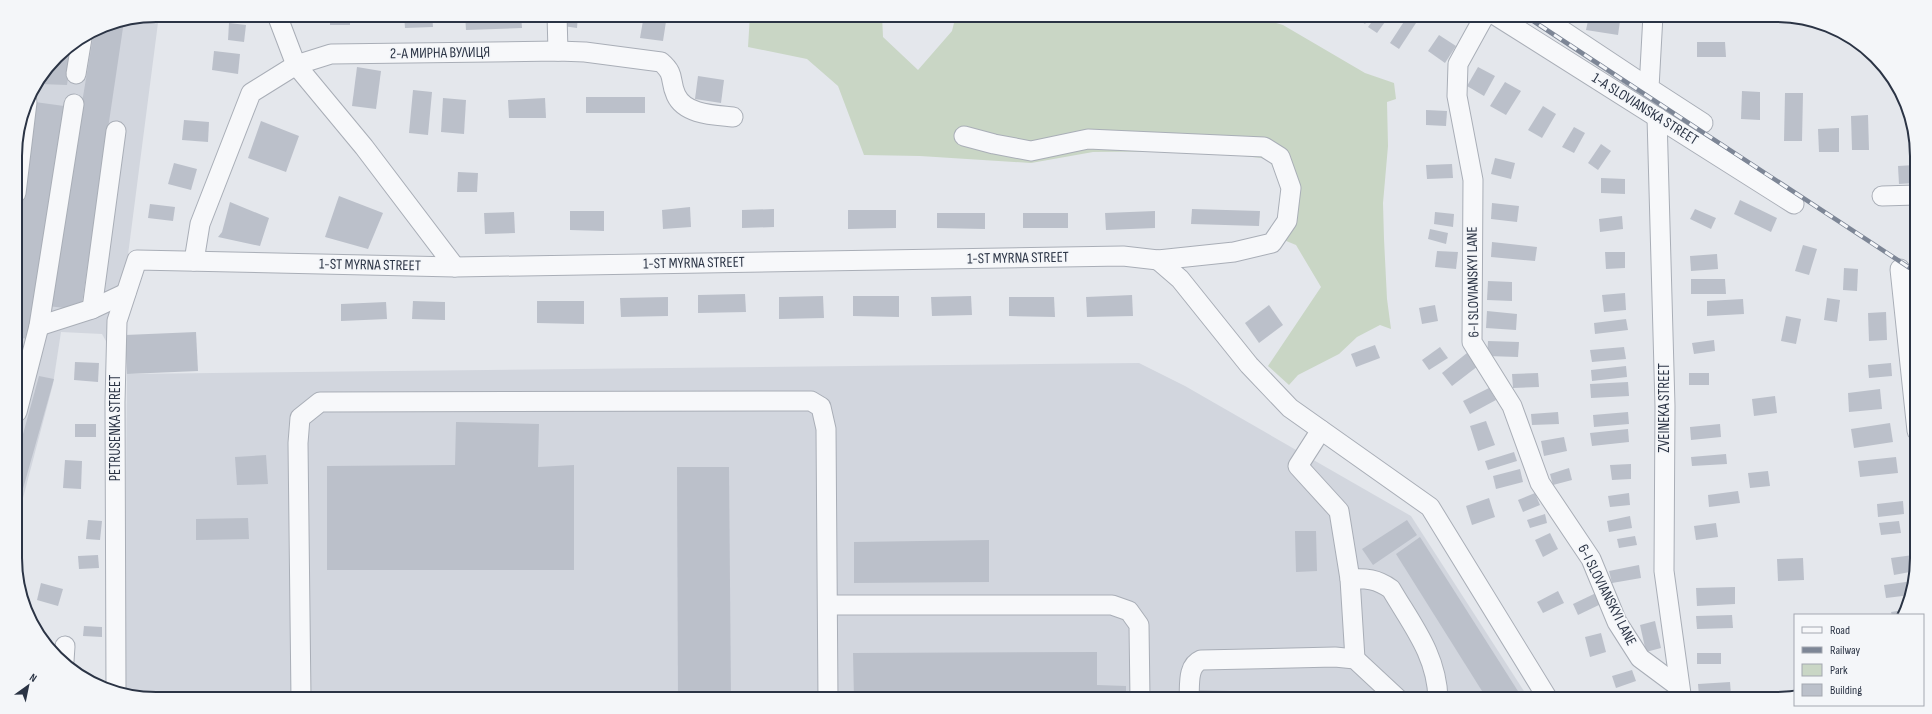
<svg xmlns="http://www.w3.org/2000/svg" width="1932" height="714" font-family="'Sofia Sans Condensed',sans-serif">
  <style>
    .built { fill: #d2d6de }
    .green { fill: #c9d6c5 }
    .building { fill: #bbc0ca }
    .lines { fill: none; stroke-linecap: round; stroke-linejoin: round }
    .minor-casing { stroke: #a9aeb7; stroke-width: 21 }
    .minor { stroke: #f7f8fa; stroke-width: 19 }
    .rail-casing { stroke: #7d8696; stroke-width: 4.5 }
    .rail { stroke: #f4f6f9; stroke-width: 3; stroke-dasharray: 9; stroke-linecap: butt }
    .labels { text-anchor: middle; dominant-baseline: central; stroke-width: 3.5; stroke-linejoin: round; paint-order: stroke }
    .street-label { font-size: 15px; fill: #2b3445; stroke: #f4f6f9 }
    .rim { fill: none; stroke: #2b3445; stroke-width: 2 }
  </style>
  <rect width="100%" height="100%" fill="#e4e7ec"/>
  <g class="built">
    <path d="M159 15 125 278 107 343 102 334 61 332 53 384 17 521 15 147 30 93 63 50 102 26Z"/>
    <path d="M1139 363 1185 386 1411 516 1529 699H156L124 694 127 374Z"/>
  </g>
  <path class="green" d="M750 15H882L883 37 918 70 952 31 956 15H1248L1283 25 1365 73 1394 83 1396 99 1387 102 1388 146 1383 203 1384 239 1387 299 1391 329 1380 325 1357 337 1339 354 1298 375 1289 385 1268 366 1321 287 1296 245 1274 236 1279 226 1281 185 1269 159 1202 151 1093 152 1031 163 920 156 864 155 838 86 807 59 748 47Z"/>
  <g class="building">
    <rect x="330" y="15" width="20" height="10"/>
    <path d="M404 15H432L433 27 405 28Z"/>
    <path d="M465 15H521L522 28 466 30Z"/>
    <path d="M564 15H578L577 28 563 26Z"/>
    <path d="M644 15H667L663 41 640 38Z"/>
    <path d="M1358 15H1372L1365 24 1356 17Z"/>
    <path d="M1377 15H1390L1377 33 1368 27Z"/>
    <path d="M1697 15H1727L1728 20 1697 21Z"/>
    <path d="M1589 16 1620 21 1618 35 1586 30Z"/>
    <path d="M1407 17 1416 23 1399 49 1390 43Z"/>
    <path d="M124 21 81 310 48 306 94 31 102 26Z"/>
    <path d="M229 23 246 25 244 42 228 40Z"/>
    <path d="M1439 35 1456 46 1445 63 1428 51Z"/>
    <path d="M1697 42H1725L1726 57H1697Z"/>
    <path d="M73 44 67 85 40 84 41 79 63 50Z"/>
    <path d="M214 51 240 54 238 74 212 70Z"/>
    <path d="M357 67 381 71 376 109 352 106Z"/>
    <path d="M1478 67 1495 76 1484 96 1467 86Z"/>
    <path d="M698 76 724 80 721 103 695 99Z"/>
    <path d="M1505 82 1521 91 1506 115 1490 106Z"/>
    <path d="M413 90 432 92 428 135 409 133Z"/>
    <path d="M1742 91 1760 92V120L1741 119Z"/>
    <path d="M1785 93H1803L1802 141H1784Z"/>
    <rect x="586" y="97" width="59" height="16"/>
    <path d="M443 98 466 100 464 134 441 132Z"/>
    <path d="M545 98 546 118H509L508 100Z"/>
    <path d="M35 102 64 106 29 338 16 339V235Z"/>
    <path d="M1543 106 1556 114 1542 138 1528 130Z"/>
    <path d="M1426 110 1447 111 1446 126 1426 125Z"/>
    <path d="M1868 115 1869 150H1852L1851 116Z"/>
    <path d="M184 120 209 122 208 142 182 140Z"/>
    <path d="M261 121 299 136 286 172 248 158Z"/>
    <path d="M1574 127 1585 133 1574 153 1562 147Z"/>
    <path d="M1839 128V152H1819L1818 129Z"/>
    <path d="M1601 144 1611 151 1598 170 1588 163Z"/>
    <path d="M1495 158 1515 163 1511 179 1491 174Z"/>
    <path d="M174 163 197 169 191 190 168 184Z"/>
    <path d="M1452 164 1453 178 1427 179 1426 165Z"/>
    <path d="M1915 165V183L1899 184 1898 166Z"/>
    <path d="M458 172 478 173 477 192H457Z"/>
    <path d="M1601 178 1625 179V194L1601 193Z"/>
    <path d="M339 196 383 213 368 249 325 237Z"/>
    <path d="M1740 200 1777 218 1771 232 1734 214Z"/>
    <path d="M230 202 269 218 260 246 218 237 222 232Z"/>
    <path d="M1492 203 1519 206 1517 222 1491 219Z"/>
    <path d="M150 204 175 207 173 221 148 218Z"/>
    <path d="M690 207 691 227 663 229 662 210Z"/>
    <path d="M774 209V227L742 228V210Z"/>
    <path d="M1192 209 1260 211 1259 226 1191 224Z"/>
    <path d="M1695 209 1716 218 1711 229 1690 219Z"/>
    <path d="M848 210H896V228L848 229Z"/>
    <path d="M570 211H604V231L570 230Z"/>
    <path d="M1155 211V228L1106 230 1105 213Z"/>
    <path d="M514 212 515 233 485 234 484 213Z"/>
    <path d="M1435 212 1454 214 1453 227 1434 224Z"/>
    <path d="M937 213H985V229L937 228Z"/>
    <rect x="1023" y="213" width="45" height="15"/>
    <path d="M1622 216 1623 229 1600 232 1599 219Z"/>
    <path d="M1430 229 1448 233 1446 244 1428 239Z"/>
    <path d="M1492 242 1537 247 1535 261 1491 257Z"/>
    <path d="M1803 245 1817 249 1809 275 1795 271Z"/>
    <path d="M1437 251 1458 252 1456 269 1435 267Z"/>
    <path d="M1605 252H1625V268L1606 269Z"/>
    <path d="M1717 254 1718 269 1691 271 1690 256Z"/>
    <path d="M1844 268 1858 269 1857 291 1843 290Z"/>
    <path d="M1691 279H1725L1726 294H1691Z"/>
    <path d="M1488 281 1512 282V301L1487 300Z"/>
    <path d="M1625 293 1626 310 1604 312 1602 295Z"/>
    <path d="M745 294 746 312 698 313V295Z"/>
    <path d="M1132 295 1133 316 1087 317 1086 297Z"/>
    <path d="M823 296 824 318 779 319V297Z"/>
    <path d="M853 296H899V317L853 316Z"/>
    <path d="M971 296 972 315 932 316 931 297Z"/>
    <path d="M668 297V316L621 317 620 298Z"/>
    <path d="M1009 297H1054L1055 317 1009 316Z"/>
    <path d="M1827 298 1840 300 1837 322 1824 320Z"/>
    <path d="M1743 299 1744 314 1707 316V301Z"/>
    <path d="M413 301 445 302V320L412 319Z"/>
    <path d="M537 301H584V324L537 323Z"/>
    <path d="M386 302 387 319 341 321V304Z"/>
    <path d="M1269 305 1283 325 1259 343 1245 323Z"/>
    <path d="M1435 305 1438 321 1422 324 1419 308Z"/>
    <path d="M1487 311 1517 314 1516 330 1486 328Z"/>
    <path d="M1886 312 1887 340 1869 341 1868 313Z"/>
    <path d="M1786 316 1801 319 1796 344 1781 341Z"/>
    <path d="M1626 319 1628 330 1595 334 1594 323Z"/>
    <path d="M196 332 198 371 127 374 125 335Z"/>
    <path d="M1714 340 1715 351 1694 354 1692 343Z"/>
    <path d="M1488 341 1519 342 1518 357 1487 356Z"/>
    <path d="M1375 345 1380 358 1356 367 1351 354Z"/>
    <path d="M1440 347 1448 358 1429 370 1422 360Z"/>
    <path d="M1624 347 1626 359 1592 362 1590 350Z"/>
    <path d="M1467 353 1478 366 1452 386 1442 373Z"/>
    <path d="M75 362 99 363 98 382 74 380Z"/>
    <path d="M1891 363 1892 376 1869 378 1868 365Z"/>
    <path d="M1626 366 1627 377 1592 381 1591 370Z"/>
    <path d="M1538 373 1539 387 1513 388 1512 374Z"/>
    <rect x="1689" y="373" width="20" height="12"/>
    <path d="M39 376 54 379 17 510V456Z"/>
    <path d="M1628 382 1629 396 1591 398 1590 384Z"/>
    <path d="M1489 388 1496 400 1470 414 1463 401Z"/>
    <path d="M1880 389 1882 409 1849 412 1848 393Z"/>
    <path d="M1775 396 1777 413 1754 416 1752 399Z"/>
    <path d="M1558 412 1559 424 1532 425 1531 414Z"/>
    <path d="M1628 412 1629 424 1594 427 1593 415Z"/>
    <path d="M1486 421 1495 445 1478 451 1470 426Z"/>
    <path d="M456 422 539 424 538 467 574 465V570H327V466L455 465Z"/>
    <path d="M1890 423 1893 442 1854 448 1851 429Z"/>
    <rect x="75" y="424" width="21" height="13"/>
    <path d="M1720 424 1721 437 1691 440 1690 427Z"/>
    <path d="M1628 429 1629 442 1592 446 1590 433Z"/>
    <path d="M1564 437 1567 451 1544 456 1541 441Z"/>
    <path d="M1514 452 1517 461 1488 470 1485 461Z"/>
    <path d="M1726 454 1727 464 1692 466 1691 457Z"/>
    <path d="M266 455 268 484 237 485 235 457Z"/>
    <path d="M1896 457 1898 473 1860 477 1858 461Z"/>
    <path d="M65 460 82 461 81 489 63 488Z"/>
    <path d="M1631 464V479L1612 480 1610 465Z"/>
    <path d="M677 467H729L731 699H678Z"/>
    <path d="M1569 468 1572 480 1553 485 1550 474Z"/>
    <path d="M1520 469 1523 482 1496 489 1493 476Z"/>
    <path d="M1768 471 1770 486 1750 488 1748 473Z"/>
    <path d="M1738 491 1740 503 1709 507 1708 495Z"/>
    <path d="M1535 493 1540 505 1523 512 1518 500Z"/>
    <path d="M1629 493 1630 505 1610 507 1608 496Z"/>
    <path d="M1489 498 1495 517 1472 525 1466 506Z"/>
    <path d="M1903 501 1904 514 1878 517 1877 504Z"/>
    <path d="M1545 514 1547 523 1530 528 1527 520Z"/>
    <path d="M1630 516 1632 528 1609 532 1607 521Z"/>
    <path d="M248 518 249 539 196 540V519Z"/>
    <path d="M88 520 102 521 100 540 86 539Z"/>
    <path d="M1407 520 1417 535 1373 565 1362 549Z"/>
    <path d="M1899 521 1901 533 1881 535 1879 523Z"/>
    <path d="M1716 523 1718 537 1696 540 1694 526Z"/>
    <path d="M1295 531H1316L1317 571 1296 572Z"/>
    <path d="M1550 533 1558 549 1543 557 1535 540Z"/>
    <path d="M1635 536 1637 545 1619 548 1617 539Z"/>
    <path d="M1420 537 1523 699H1487L1396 554Z"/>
    <path d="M989 540V582L854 583V542Z"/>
    <path d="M98 555 99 568 79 569 78 556Z"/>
    <path d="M1913 555 1915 571 1894 575 1891 558Z"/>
    <path d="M1803 558 1804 580 1778 581 1777 559Z"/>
    <path d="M1639 565 1641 578 1612 583 1609 571Z"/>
    <path d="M1913 581 1911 595 1886 598 1884 585Z"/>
    <path d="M41 583 63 589 58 606 37 600Z"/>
    <path d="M1735 587V604L1697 606 1696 588Z"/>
    <path d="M1558 591 1564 603 1543 613 1537 602Z"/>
    <path d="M1596 593 1601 604 1578 615 1573 604Z"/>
    <path d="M1904 610 1903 615H1892L1891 612Z"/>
    <path d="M1732 615 1733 628 1697 629 1696 616Z"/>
    <path d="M1655 621 1661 648 1646 652 1640 625Z"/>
    <path d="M84 626 102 627V637L83 636Z"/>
    <path d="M1601 633 1606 652 1590 657 1585 637Z"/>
    <path d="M1097 652V685L1126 686V699H854L853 653Z"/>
    <rect x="1697" y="653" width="24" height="11"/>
    <path d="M1632 670 1636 681 1616 688 1612 676Z"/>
    <path d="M1730 682 1731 695 1699 696 1698 684Z"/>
    <path d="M1196 690 1358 695V699H1196Z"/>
  </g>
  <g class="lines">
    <g class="minor-casing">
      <g id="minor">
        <path d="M277 15 296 65 364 147 455 267"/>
        <path d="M557 15 558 51"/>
        <path d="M1485 15 1458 64 1457 96 1473 180 1472 342 1512 406 1540 483 1591 559 1617 622 1640 658 1679 687"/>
        <path d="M1495 15 1794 204"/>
        <path d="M1539 15 1649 88"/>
        <path d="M1653 15 1649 88 1703 123"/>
        <path d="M76 74 82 38"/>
        <path d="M1657 117 1665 406 1664 571 1681 694"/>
        <path d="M16 193 27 102"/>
        <path d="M1882 196 1916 195"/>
        <path d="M1158 260 1180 279 1249 365 1290 408 1430 507 1548 699"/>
        <path d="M194 261 200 224 251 93 296 65 331 54 558 51 585 52 661 62C676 75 669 80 676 95 685 115 715 115 733 117"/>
        <path d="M1900 269 1917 431"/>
        <path d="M92 309 116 131"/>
        <path d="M39 326 92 309 126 293"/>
        <path d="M17 412 39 326 74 104"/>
        <path d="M1321 430 1298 466 1339 511 1350 579"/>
        <path d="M828 605H1112L1129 611 1139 625 1140 699"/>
        <path d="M1355 659 1350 579C1366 578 1377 579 1391 589 1412 625 1437 655 1438 699"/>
        <path d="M64 661 65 646"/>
        <path d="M116 692 115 402 117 321 137 260 455 267 1123 256 1158 260 1234 252 1272 243 1287 221 1291 188 1280 157 1264 147 1088 139 1031 151 994 144 964 136"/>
        <path d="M301 699 298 443 300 418 320 402 811 401 821 407 826 429 828 699"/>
        <path d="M1189 699C1190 685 1187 666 1201 660L1335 657 1355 659 1398 699"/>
      </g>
    </g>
    <use href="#minor" class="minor"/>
    <g class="rail-casing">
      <path id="rail" d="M1524 15 1916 272"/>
    </g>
    <use href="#rail" class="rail"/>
  </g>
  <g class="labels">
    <g class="street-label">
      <text transform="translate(440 53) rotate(-1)">2-А МИРНА ВУЛИЦЯ</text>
      <text transform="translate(1645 109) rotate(32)">1-A SLOVIANSKA STREET</text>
      <text transform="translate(1018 258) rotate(-1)">1-ST MYRNA STREET</text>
      <text transform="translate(694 263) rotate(-1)">1-ST MYRNA STREET</text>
      <text transform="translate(370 265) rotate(1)">1-ST MYRNA STREET</text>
      <text transform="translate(1473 282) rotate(-91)">6-I SLOVIANSKYI LANE</text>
      <text transform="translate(1664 408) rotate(-90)">ZVEINEKA STREET</text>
      <text transform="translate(115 428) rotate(-90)">PETRUSENKA STREET</text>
      <text transform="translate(1607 595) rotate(63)">6-I SLOVIANSKYI LANE</text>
    </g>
  </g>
  <path d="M0 0H1932V714H0ZM156 22H1776A134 134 0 0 1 1910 156V558A134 134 0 0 1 1776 692H156A134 134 0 0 1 22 558V156A134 134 0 0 1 156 22Z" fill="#f4f6f9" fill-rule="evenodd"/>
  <path class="rim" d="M156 22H1776A134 134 0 0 1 1910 156V558A134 134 0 0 1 1776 692H156A134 134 0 0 1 22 558V156A134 134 0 0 1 156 22Z"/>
  <rect x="1794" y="614" width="130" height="92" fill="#f4f6f9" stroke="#a4a8b1"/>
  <rect x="1802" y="627" width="20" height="6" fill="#f7f8fa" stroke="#a4a8b1"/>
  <text x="1830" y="634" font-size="12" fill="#2b3445">Road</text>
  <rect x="1802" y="647" width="20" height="6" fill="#7d8696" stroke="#a4a8b1"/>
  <text x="1830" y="654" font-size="12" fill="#2b3445">Railway</text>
  <rect x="1802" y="664" width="20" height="12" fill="#c9d6c5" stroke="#a4a8b1"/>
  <text x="1830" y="674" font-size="12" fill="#2b3445">Park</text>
  <rect x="1802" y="684" width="20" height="12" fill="#bbc0ca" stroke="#a4a8b1"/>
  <text x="1830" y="694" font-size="12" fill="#2b3445">Building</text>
  <g transform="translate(28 686) rotate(33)" stroke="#f4f6f9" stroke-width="3" paint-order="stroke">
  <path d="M0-3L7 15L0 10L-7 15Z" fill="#2b3445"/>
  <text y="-6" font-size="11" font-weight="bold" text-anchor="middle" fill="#2b3445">N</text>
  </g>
</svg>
